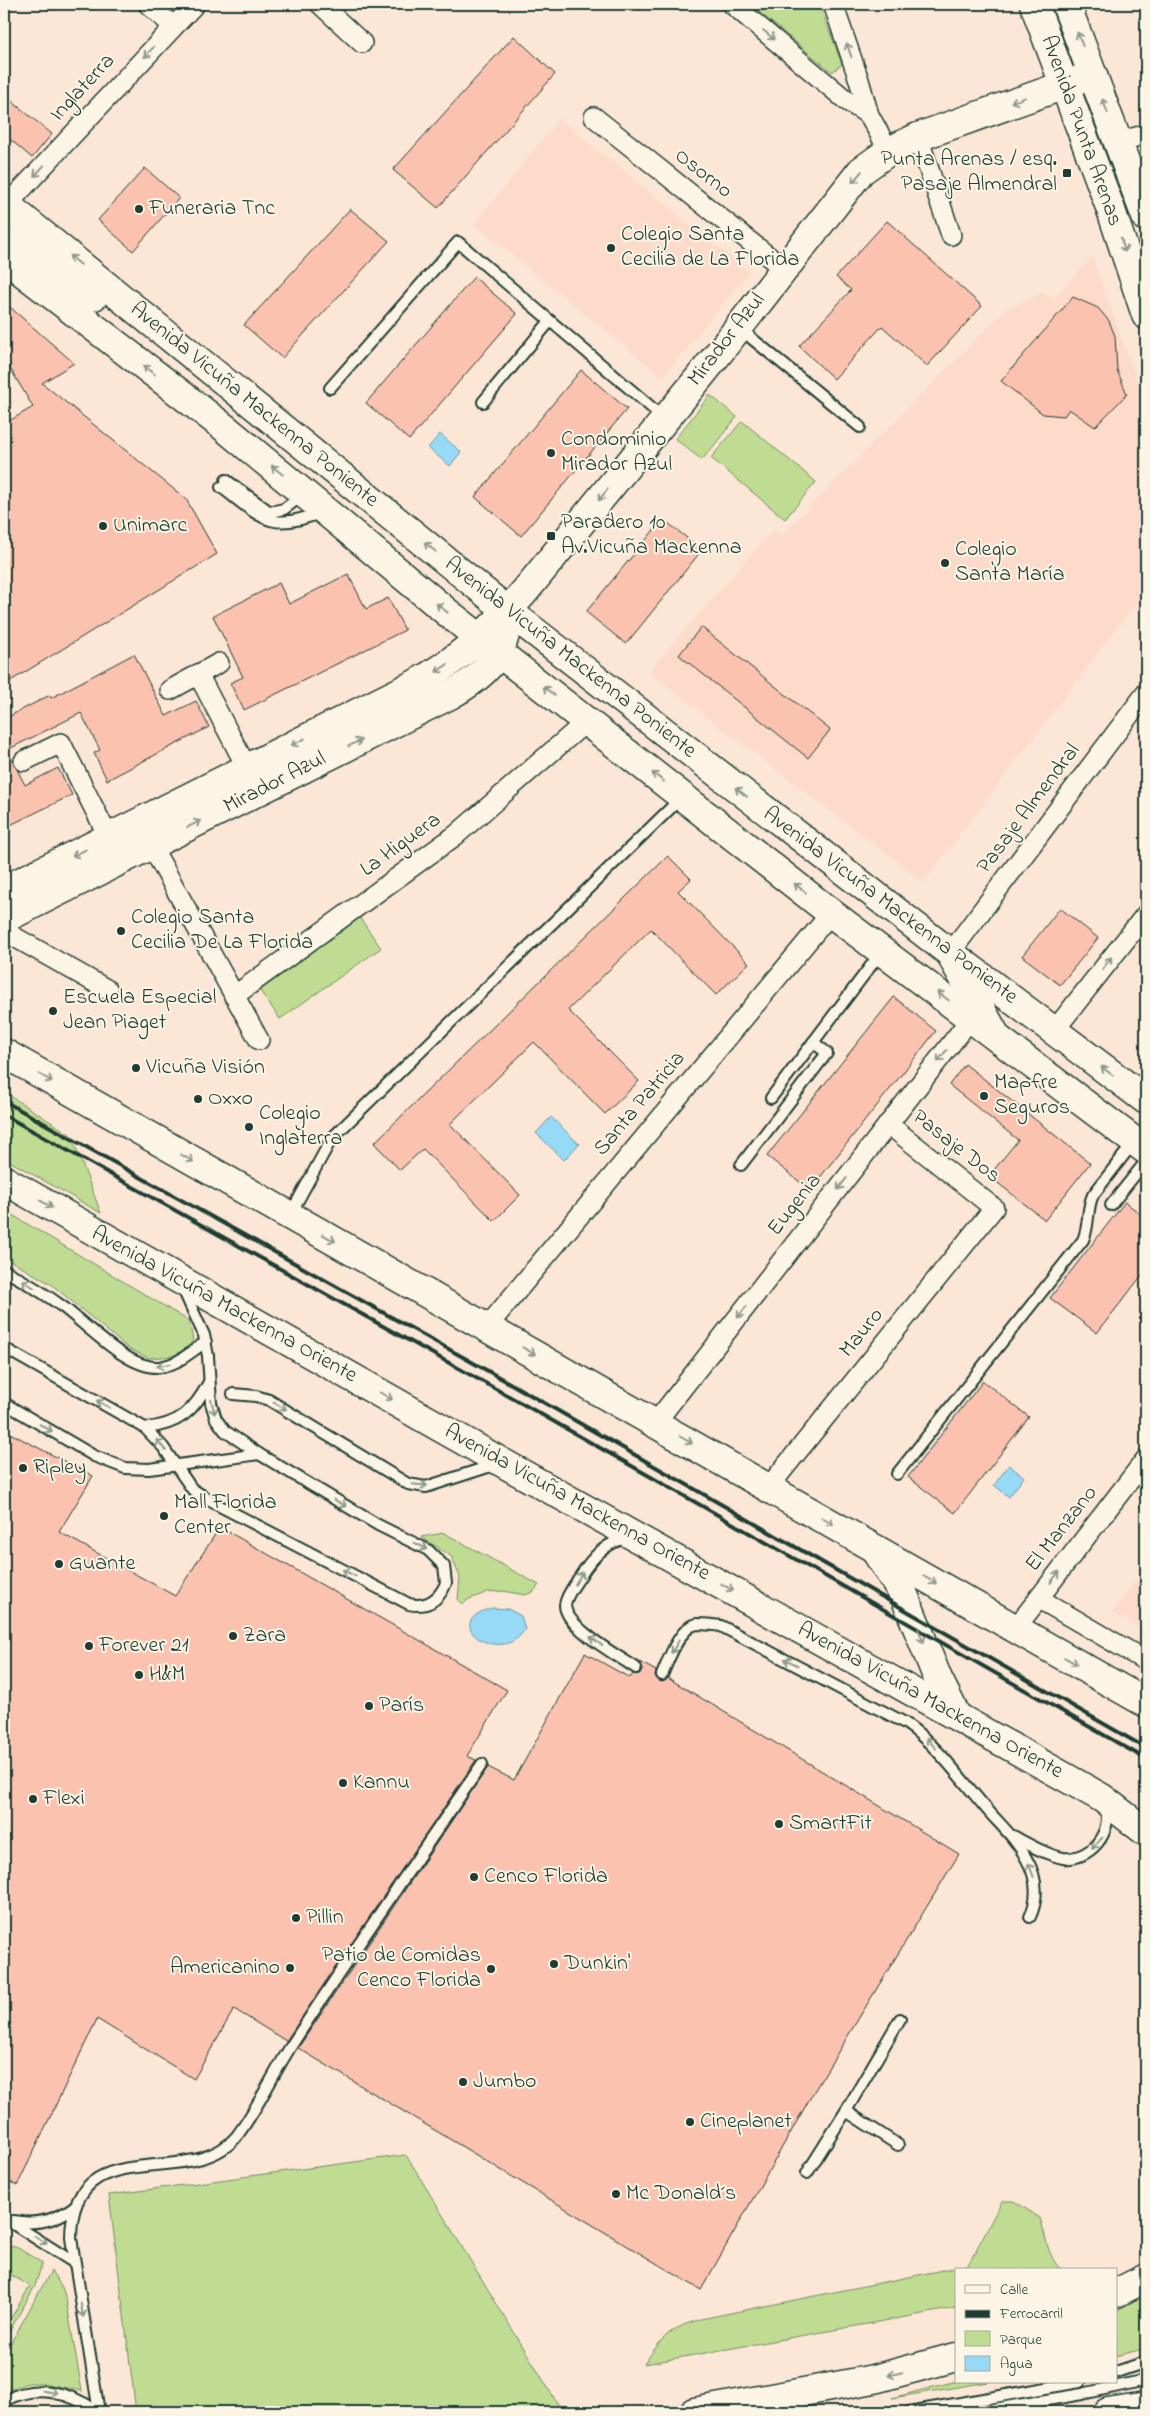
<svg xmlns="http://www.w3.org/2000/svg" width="1150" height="2416" font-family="'Indie Flower',sans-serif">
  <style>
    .built { fill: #fcdbca }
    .green { fill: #c0dc93; stroke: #708c64 }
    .water { fill: #96daf8; stroke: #669baa }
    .building { fill: #fbc2b0; stroke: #1f3d34 }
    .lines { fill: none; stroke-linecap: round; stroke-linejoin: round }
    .lane-casing { stroke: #1f3d34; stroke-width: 14 }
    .street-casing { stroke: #1f3d34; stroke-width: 22 }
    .secondary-casing { stroke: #1f3d34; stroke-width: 31 }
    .primary-casing { stroke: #1f3d34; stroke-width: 31 }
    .lane { stroke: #fcf5e5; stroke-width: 10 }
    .street { stroke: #fcf5e5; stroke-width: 19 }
    .secondary { stroke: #fcf5e5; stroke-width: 28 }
    .primary { stroke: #fcf5e5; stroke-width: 28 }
    .rail { stroke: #1f3d34; stroke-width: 4 }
    .oneway { stroke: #8e998c }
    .poi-dot { fill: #1f3d34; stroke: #fcf5e5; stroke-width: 2 }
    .labels { text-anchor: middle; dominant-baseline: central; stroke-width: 4; stroke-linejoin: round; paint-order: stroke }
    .street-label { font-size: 22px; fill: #1f3d34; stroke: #fcf5e5 }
    .poi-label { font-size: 22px; fill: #1f3d34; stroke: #fcf5e5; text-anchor: start }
  </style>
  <rect width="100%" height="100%" fill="#fce6d5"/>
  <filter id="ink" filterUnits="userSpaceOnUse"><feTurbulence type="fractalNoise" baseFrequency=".02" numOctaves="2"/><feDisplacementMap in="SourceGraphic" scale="10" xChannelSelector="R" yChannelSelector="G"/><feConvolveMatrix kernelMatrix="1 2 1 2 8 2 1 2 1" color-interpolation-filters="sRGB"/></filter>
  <g filter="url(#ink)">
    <g class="built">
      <path d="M559 119 749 272 663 377 474 224Z"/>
      <path d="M1092 257 1146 405V590L924 882 648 672 774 529 781 536 1006 309 1043 293 1054 298Z"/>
      <path d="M1146 1569V1631L1112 1612Z"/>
    </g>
    <g class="green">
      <path d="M749 4H819L842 64 832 72Z"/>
      <path d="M710 395 737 417 702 460 675 439Z"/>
      <path d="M742 421 816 482 785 519 711 458Z"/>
      <path d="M359 917 381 948 280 1019 258 988Z"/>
      <path d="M4 1092 71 1135 101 1213 4 1158Z"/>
      <path d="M4 1210 189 1321 193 1340 186 1351 174 1356 149 1358 129 1349 51 1284 4 1257Z"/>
      <path d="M444 1533 539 1585 533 1592 525 1595 503 1591 488 1592 467 1600 464 1604 458 1601 460 1577 451 1556 421 1537Z"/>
      <path d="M406 2155 559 2406 520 2412H136L109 2195Z"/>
      <path d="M1002 2201H1014L1040 2218C1046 2235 1047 2258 1062 2270H956V2308L644 2364C664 2336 666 2330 701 2319L968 2265Z"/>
      <path d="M10 2246 18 2248 42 2263 35 2286 4 2341V2330L30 2286 4 2271V2250Z"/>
      <path d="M51 2271 62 2287 66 2299 82 2391 42 2383H28L4 2391V2355Z"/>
      <path d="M1146 2294V2348L1116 2356V2311Z"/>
      <path d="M956 2381 988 2382 892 2398Z"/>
    </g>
    <g class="water">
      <path d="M440 434 461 452 450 466 428 448Z"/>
      <path d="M551 1117 579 1144 564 1160 536 1133Z"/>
      <path d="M1009 1465 1024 1477 1009 1497 994 1485Z"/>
      <path d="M492 1608 508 1609 521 1616 525 1629C503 1668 435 1623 492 1608Z"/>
    </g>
    <g class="building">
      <path d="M514 36 555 74 438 208 393 170Z"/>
      <path d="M4 95 52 134 32 158 4 134Z"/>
      <path d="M145 168 179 198 133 251 98 220Z"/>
      <path d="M350 209 389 241 282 358 244 325Z"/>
      <path d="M887 221 982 306 927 366 882 326 834 379 799 346 851 290 836 277Z"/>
      <path d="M474 277 517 314 409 440 366 403Z"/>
      <path d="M1073 297 1098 308 1109 321 1115 336 1117 370 1127 394 1095 427 1069 409 1064 416 1043 414 1001 381Z"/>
      <path d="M4 302 74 363 42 383 186 499 217 554 4 685V424L33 407 4 358Z"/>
      <path d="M581 370 627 409 521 536 475 497Z"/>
      <path d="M663 519 702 550 626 644 586 612Z"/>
      <path d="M348 574 366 609 388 598 405 630 244 710 230 683 243 677 213 616 279 583 289 604Z"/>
      <path d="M701 627 830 730 808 758 679 655Z"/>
      <path d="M134 654 166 716 196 701 209 727 107 780 94 753 100 750 81 713 7 750 25 785 58 768 72 795 4 828V719L50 695 51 698Z"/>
      <path d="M668 856 691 879 678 891 749 963 716 995 651 929 568 1010 639 1081 605 1114 534 1042 450 1124 520 1195 494 1221 423 1149 400 1170 374 1143Z"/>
      <path d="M1060 908 1098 938 1060 985 1022 956Z"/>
      <path d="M894 997 936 1031 810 1190 767 1156Z"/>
      <path d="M965 1064 1090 1163 1045 1220 989 1176 1018 1140 949 1085Z"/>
      <path d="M1125 1202 1146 1218V1270L1097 1333 1050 1298Z"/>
      <path d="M983 1381 1029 1417 955 1513 908 1477Z"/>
      <path d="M4 1430 93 1476 59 1532 175 1596 220 1527 507 1690 467 1756 476 1760 286 2041 234 2009 194 2079 97 2019 17 2186 4 2178Z"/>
      <path d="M585 1653 630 1678 633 1674H639L642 1671 640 1662 656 1671 655 1676 659 1681 663 1682 668 1678 959 1854 813 2093 701 2290 298 2048 488 1767 514 1780Z"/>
    </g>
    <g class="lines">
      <g class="lane-casing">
        <g id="lane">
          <path d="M739 328 860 427"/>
          <path d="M330 388 458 242 665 419"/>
          <path d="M483 402 550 321"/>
          <path d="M226 480 270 512 284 509 304 494"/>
          <path d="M221 487C262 518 270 533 322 512"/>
          <path d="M771 1098 882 951"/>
          <path d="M741 1165 827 1053 813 1042"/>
          <path d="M1111 1205 1146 1161"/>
          <path d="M290 1215 332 1138 681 798"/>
          <path d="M4 1270C24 1281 44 1293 63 1307 87 1325 128 1369 159 1367 178 1365 190 1352 206 1342"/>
          <path d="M4 1348 145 1428 163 1447 192 1489 216 1504 409 1604C427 1608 439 1600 446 1583L444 1566 428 1550 378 1525 259 1454 225 1431 216 1419 211 1403 208 1356 204 1335 183 1289"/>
          <path d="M233 1394 256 1396 269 1400 398 1478 408 1484 426 1487 497 1464"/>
          <path d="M4 1403 94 1456 125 1468 149 1469 259 1454"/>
          <path d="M145 1428C179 1425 194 1411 209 1382"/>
          <path d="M897 1474 1083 1240C1090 1225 1086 1210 1093 1195L1134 1142"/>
          <path d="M628 1537C606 1543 593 1556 581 1575 576 1583 566 1595 565 1605 565 1627 620 1657 636 1668"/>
          <path d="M662 1675C668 1661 680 1626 697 1624 705 1624 714 1625 721 1626L905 1723C937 1745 960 1778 985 1807 999 1824 1016 1838 1026 1858 1037 1877 1039 1897 1030 1917"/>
          <path d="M1013 1836C1028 1844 1046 1855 1063 1858 1090 1861 1114 1832 1105 1806"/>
          <path d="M846 2111 900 2019"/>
          <path d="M807 2173 846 2111 898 2145"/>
          <path d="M4 2218 73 2262"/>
          <path d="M14 2221C36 2225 58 2220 76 2205"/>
          <path d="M1116 2372 1146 2362"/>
          <path d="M4 2401C36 2383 70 2392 98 2412"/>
          <path d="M99 2412 71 2238C71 2128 191 2192 236 2137 257 2110 274 2072 293 2043 354 1949 419 1857 482 1764"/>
          <path d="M909 2412 1080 2382"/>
          <path d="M977 2412 1082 2394 1146 2380"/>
        </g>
      </g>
      <g class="street-casing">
        <g id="street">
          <path d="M148 4 173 26"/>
          <path d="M320 4 362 43"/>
          <path d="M732 4 847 101 869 115"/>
          <path d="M833 4 859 80 869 115 889 151"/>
          <path d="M594 117 783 268"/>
          <path d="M918 137 951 235"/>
          <path d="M1119 142 1146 134"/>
          <path d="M7 205 195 4"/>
          <path d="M198 674 247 768"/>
          <path d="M170 690 219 663"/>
          <path d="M24 761 61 743 109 838"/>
          <path d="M151 845 259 1040"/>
          <path d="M4 931 108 990"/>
          <path d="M950 953 1146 693"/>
          <path d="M234 996 456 835 587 721"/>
          <path d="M1054 1031 1146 914"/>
          <path d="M487 1327 831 913"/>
          <path d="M656 1422 972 1017"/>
          <path d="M768 1488 994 1208 888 1124"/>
          <path d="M1038 1598 1146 1661"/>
          <path d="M1015 1629 1146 1459"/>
        </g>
      </g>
      <g class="secondary-casing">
        <g id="secondary">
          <path d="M1034 4 1111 210 1146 315"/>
          <path d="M1066 4 1146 217"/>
          <path d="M4 258 225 428 448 613 831 913 1146 1150"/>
          <path d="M4 890 415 684C459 660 494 628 526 590L707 368 861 171 889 151 918 137 1093 75"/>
          <path d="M4 919 450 695C475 681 498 664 505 635"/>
        </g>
      </g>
      <g class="primary-casing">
        <g id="primary">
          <path d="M4 203 508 611 950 953 1146 1100"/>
          <path d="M4 239 39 258 94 296"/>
          <path d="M954 961 996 1036"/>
          <path d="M4 1053 1146 1703"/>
          <path d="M4 1180 503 1463 1072 1781 1102 1798 1146 1832"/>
          <path d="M878 1555 904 1595 938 1679 956 1715"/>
          <path d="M1116 2293 1146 2278"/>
          <path d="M694 2412 874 2379 956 2357"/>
          <path d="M1108 2412 1146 2406"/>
        </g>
      </g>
      <use href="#lane" class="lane"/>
      <use href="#street" class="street"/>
      <use href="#secondary" class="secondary"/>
      <use href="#primary" class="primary"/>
      <g class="rail">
        <path d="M4 1101 513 1385 1146 1748"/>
        <path d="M4 1115 530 1408 1146 1759"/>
      </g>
    </g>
    <defs><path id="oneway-shaft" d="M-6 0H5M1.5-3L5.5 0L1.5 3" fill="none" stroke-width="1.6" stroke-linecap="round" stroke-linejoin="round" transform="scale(1.25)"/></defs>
    <g class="oneway">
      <use href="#oneway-shaft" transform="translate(769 35) rotate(40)"/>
      <use href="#oneway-shaft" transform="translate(1080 39) rotate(-111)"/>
      <use href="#oneway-shaft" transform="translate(849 50) rotate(-109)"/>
      <use href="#oneway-shaft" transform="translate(149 52) rotate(133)"/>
      <use href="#oneway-shaft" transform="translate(1018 100) rotate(160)"/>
      <use href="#oneway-shaft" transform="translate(1105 106) rotate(-111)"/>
      <use href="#oneway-shaft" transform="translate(39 171) rotate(133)"/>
      <use href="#oneway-shaft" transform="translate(857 177) rotate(130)"/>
      <use href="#oneway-shaft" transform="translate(1123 245) rotate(72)"/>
      <use href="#oneway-shaft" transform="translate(75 260) rotate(-141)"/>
      <use href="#oneway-shaft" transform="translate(149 370) rotate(-142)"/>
      <use href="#oneway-shaft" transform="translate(277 470) rotate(-141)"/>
      <use href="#oneway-shaft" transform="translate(603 495) rotate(129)"/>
      <use href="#oneway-shaft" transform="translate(430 547) rotate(-141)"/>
      <use href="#oneway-shaft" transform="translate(442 608) rotate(-141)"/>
      <use href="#oneway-shaft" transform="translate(442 668) rotate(146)"/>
      <use href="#oneway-shaft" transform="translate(549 691) rotate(-142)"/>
      <use href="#oneway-shaft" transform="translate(298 742) rotate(153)"/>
      <use href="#oneway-shaft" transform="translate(355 743) rotate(-27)"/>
      <use href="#oneway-shaft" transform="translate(658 777) rotate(-142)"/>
      <use href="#oneway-shaft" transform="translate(741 792) rotate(-142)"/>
      <use href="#oneway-shaft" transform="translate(194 824) rotate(-27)"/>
      <use href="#oneway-shaft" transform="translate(79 853) rotate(154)"/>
      <use href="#oneway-shaft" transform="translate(800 888) rotate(-142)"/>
      <use href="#oneway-shaft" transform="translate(1107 963) rotate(-52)"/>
      <use href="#oneway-shaft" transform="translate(943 996) rotate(-143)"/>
      <use href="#oneway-shaft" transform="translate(942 1056) rotate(128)"/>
      <use href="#oneway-shaft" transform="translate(1107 1071) rotate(-143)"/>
      <use href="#oneway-shaft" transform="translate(46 1078) rotate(30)"/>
      <use href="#oneway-shaft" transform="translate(187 1158) rotate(30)"/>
      <use href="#oneway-shaft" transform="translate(842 1184) rotate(128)"/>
      <use href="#oneway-shaft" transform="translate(46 1204) rotate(31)"/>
      <use href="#oneway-shaft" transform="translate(329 1238) rotate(29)"/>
      <use href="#oneway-shaft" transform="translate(28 1284) rotate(-150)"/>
      <use href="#oneway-shaft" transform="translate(742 1312) rotate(128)"/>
      <use href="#oneway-shaft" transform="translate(529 1351) rotate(29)"/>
      <use href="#oneway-shaft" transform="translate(164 1365) rotate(170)"/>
      <use href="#oneway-shaft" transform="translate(386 1396) rotate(30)"/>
      <use href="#oneway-shaft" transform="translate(103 1404) rotate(-150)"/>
      <use href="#oneway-shaft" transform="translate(280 1406) rotate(29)"/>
      <use href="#oneway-shaft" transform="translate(213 1407) rotate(75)"/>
      <use href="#oneway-shaft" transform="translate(46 1428) rotate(31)"/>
      <use href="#oneway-shaft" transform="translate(686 1440) rotate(30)"/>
      <use href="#oneway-shaft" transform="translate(161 1445) rotate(-130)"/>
      <use href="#oneway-shaft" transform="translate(420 1485) rotate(5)"/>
      <use href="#oneway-shaft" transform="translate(340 1503) rotate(31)"/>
      <use href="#oneway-shaft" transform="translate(827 1521) rotate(30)"/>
      <use href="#oneway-shaft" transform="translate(421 1546) rotate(26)"/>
      <use href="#oneway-shaft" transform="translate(349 1573) rotate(-153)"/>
      <use href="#oneway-shaft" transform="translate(1055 1577) rotate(-52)"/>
      <use href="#oneway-shaft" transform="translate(579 1578) rotate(-58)"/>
      <use href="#oneway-shaft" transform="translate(930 1580) rotate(30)"/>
      <use href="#oneway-shaft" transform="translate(727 1587) rotate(29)"/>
      <use href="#oneway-shaft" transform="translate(921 1636) rotate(69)"/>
      <use href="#oneway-shaft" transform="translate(596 1641) rotate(-145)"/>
      <use href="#oneway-shaft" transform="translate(675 1647) rotate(120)"/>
      <use href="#oneway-shaft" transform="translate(1071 1661) rotate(29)"/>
      <use href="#oneway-shaft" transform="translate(791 1662) rotate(-153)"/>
      <use href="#oneway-shaft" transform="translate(931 1743) rotate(-131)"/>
      <use href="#oneway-shaft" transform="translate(1097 1843) rotate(135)"/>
      <use href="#oneway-shaft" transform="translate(1031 1870) rotate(-111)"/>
      <use href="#oneway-shaft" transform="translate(41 2240) rotate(32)"/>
      <use href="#oneway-shaft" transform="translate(82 2310) rotate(80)"/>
      <use href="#oneway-shaft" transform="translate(895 2374) rotate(167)"/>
      <use href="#oneway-shaft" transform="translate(50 2392) rotate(9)"/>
    </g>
  </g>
  <g class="poi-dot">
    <rect x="1062" y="168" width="10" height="10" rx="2.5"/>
    <circle cx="139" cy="209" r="5"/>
    <circle cx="611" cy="248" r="5"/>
    <circle cx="551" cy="453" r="5"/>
    <circle cx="103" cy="526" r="5"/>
    <rect x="546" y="531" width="10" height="10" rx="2.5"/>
    <circle cx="945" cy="563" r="5"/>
    <circle cx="121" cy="931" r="5"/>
    <circle cx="53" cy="1011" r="5"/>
    <circle cx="136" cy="1068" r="5"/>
    <circle cx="984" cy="1096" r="5"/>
    <circle cx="198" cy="1099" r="5"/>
    <circle cx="249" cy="1127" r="5"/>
    <circle cx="23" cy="1468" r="5"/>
    <circle cx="164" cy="1516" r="5"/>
    <circle cx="59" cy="1564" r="5"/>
    <circle cx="233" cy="1636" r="5"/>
    <circle cx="89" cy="1646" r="5"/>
    <circle cx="139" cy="1675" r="5"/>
    <circle cx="369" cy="1706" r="5"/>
    <circle cx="343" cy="1783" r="5"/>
    <circle cx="33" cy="1799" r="5"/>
    <circle cx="779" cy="1824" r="5"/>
    <circle cx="474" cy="1877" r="5"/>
    <circle cx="296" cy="1918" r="5"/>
    <circle cx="554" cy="1964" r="5"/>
    <circle cx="290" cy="1968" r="5"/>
    <circle cx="491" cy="1969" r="5"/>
    <circle cx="463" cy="2082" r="5"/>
    <circle cx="690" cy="2122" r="5"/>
    <circle cx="616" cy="2194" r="5"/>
  </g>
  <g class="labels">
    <g class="street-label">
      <text transform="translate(83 88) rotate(-47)">Inglaterra</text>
      <text transform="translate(1081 131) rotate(70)">Avenida Punta Arenas</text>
      <text transform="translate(703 174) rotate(38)">Osorno</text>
      <text transform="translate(727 340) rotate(-52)">Mirador Azul</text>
      <text transform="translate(254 405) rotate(39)">Avenida Vicuña Mackenna Poniente</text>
      <text transform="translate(570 658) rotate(38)">Avenida Vicuña Mackenna Poniente</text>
      <text transform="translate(275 783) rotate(-27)">Mirador Azul</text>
      <text transform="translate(1029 809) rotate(-53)">Pasaje Almendral</text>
      <text transform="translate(401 845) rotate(-36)">La Higuera</text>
      <text transform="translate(890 906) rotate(37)">Avenida Vicuña Mackenna Poniente</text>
      <text transform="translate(640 1104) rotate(-50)">Santa Patricia</text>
      <text transform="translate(956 1147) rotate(38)">Pasaje Dos</text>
      <text transform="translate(795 1205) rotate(-52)">Eugenia</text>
      <text transform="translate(224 1305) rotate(29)">Avenida Vicuña Mackenna Oriente</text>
      <text transform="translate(862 1333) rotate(-51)">Mauro</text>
      <text transform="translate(577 1503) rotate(29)">Avenida Vicuña Mackenna Oriente</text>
      <text transform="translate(1062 1529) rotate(-52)">El Manzano</text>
      <text transform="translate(930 1701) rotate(29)">Avenida Vicuña Mackenna Oriente</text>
    </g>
    <g class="poi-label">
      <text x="1057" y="160" text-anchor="end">Punta Arenas / esq.<tspan x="1057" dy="25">Pasaje Almendral</tspan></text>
      <text x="149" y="209">Funeraria Tnc</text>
      <text x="621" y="235">Colegio Santa<tspan x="621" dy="25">Cecilia de La Florida</tspan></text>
      <text x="561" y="440">Condominio<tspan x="561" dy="25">Mirador Azul</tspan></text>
      <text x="561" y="523">Paradero 10<tspan x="561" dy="25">Av.Vicuña Mackenna</tspan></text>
      <text x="113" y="526">Unimarc</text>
      <text x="955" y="550">Colegio<tspan x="955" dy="25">Santa María</tspan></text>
      <text x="131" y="918">Colegio Santa<tspan x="131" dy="25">Cecilia De La Florida</tspan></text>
      <text x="63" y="998">Escuela Especial<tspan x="63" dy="25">Jean Piaget</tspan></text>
      <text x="146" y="1068">Vicuña Visión</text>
      <text x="994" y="1083">Mapfre<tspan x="994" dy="25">Seguros</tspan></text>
      <text x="208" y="1099">Oxxo</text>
      <text x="259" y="1114">Colegio<tspan x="259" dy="25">Inglaterra</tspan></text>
      <text x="33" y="1468">Ripley</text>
      <text x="174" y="1503">Mall Florida<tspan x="174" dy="25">Center</tspan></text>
      <text x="69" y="1564">Guante</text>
      <text x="243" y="1636">Zara</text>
      <text x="99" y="1646">Forever 21</text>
      <text x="149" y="1675">H&amp;M</text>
      <text x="379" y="1706">París</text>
      <text x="353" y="1783">Kannu</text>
      <text x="43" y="1799">Flexi</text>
      <text x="789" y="1824">SmartFit</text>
      <text x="484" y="1877">Cenco Florida</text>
      <text x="306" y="1918">Pillin</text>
      <text x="481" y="1956" text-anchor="end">Patio de Comidas<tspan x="481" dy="25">Cenco Florida</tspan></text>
      <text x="564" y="1964">Dunkin'</text>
      <text x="280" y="1968" text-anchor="end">Americanino</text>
      <text x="473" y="2082">Jumbo</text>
      <text x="700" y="2122">Cineplanet</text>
      <text x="626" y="2194">Mc Donald´s</text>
    </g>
  </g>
  <rect width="1150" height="2416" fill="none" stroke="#fcf5e5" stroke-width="20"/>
  <rect x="10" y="10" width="1130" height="2396" fill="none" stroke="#1f3d34" stroke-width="2" filter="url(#ink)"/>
  <rect x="955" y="2268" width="162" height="115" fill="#fcf5e5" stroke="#a4ab9e"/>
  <rect x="965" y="2285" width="25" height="8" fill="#fcf5e5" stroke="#a4ab9e"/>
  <text x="1000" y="2294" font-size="15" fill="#1f3d34">Calle</text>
  <rect x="965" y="2310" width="25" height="8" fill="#1f3d34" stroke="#a4ab9e"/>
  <text x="1000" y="2318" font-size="15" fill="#1f3d34">Ferrocarril</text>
  <rect x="965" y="2331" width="25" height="15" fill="#c0dc93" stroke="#a4ab9e"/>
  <text x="1000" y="2344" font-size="15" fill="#1f3d34">Parque</text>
  <rect x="965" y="2356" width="25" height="15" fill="#96daf8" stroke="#a4ab9e"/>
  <text x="1000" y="2368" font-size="15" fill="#1f3d34">Agua</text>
</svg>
